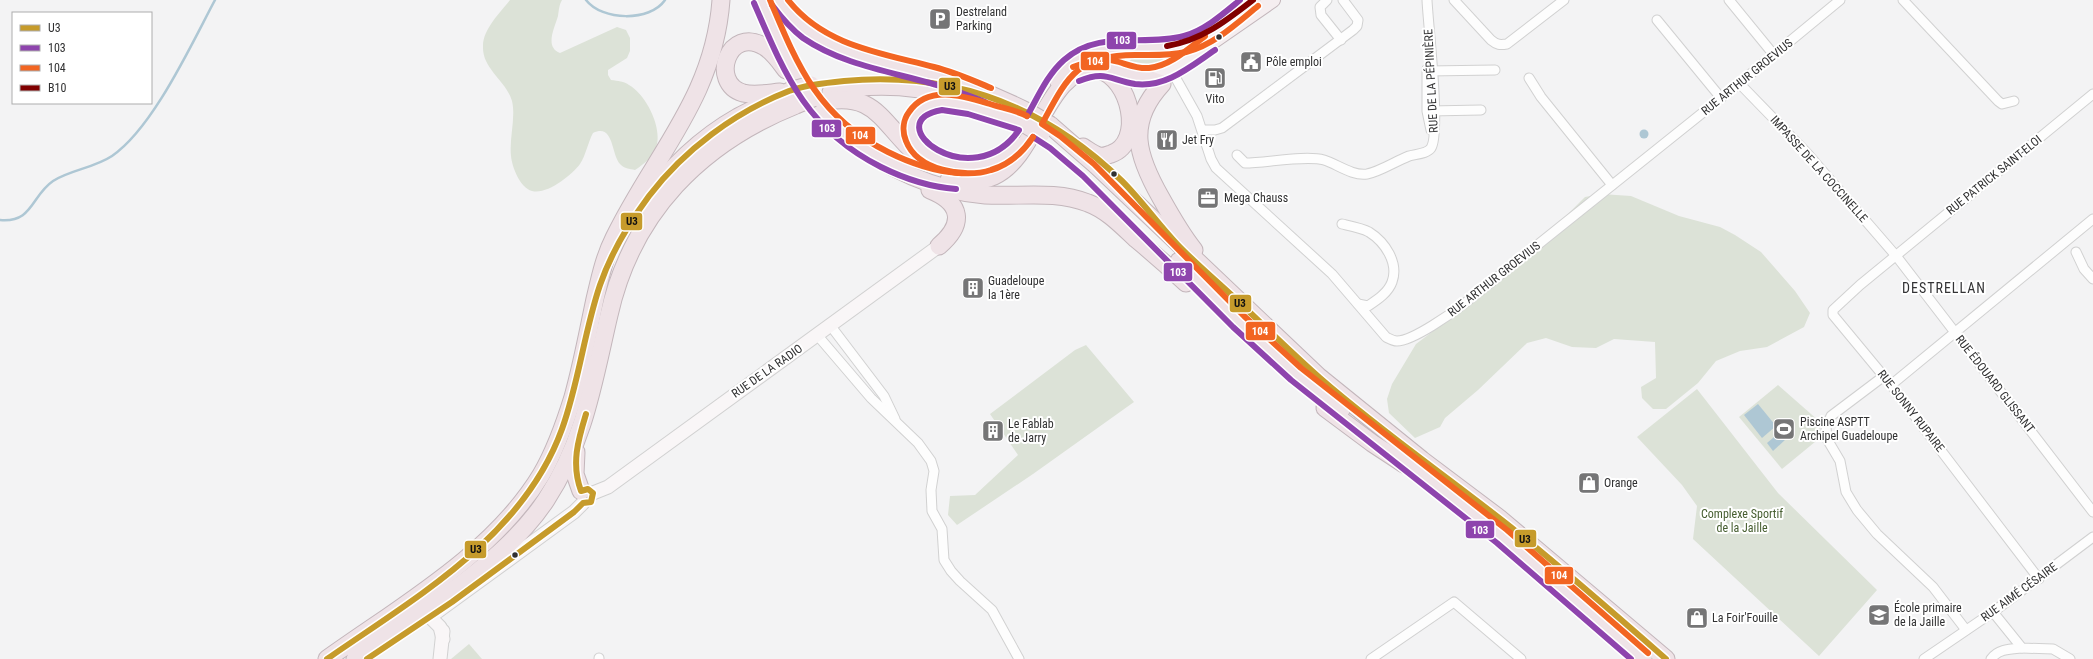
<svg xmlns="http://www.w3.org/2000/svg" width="2093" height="659" font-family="'Roboto Condensed',sans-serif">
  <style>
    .green { fill: #dce2d7 }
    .water { fill: #aec7d4 }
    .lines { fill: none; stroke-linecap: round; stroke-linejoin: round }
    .stream { stroke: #aec7d4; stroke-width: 2.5 }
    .street-casing { stroke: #d1d1d1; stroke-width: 11 }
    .secondary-casing { stroke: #d1d1d1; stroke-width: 15 }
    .primary-casing { stroke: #c3b6bb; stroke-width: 16 }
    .highway-casing { stroke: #c3b6bb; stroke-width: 19 }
    .street { stroke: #fdfdfd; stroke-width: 9 }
    .secondary { stroke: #f9f6f7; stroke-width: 13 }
    .primary { stroke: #f5eef0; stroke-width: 14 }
    .highway { stroke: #efe3e7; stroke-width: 17 }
    .highway-bridge-casing { stroke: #c3b6bb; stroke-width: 19; stroke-linecap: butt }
    .highway-bridge { stroke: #efe3e7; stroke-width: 17 }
    .bus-1-casing { stroke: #fff; stroke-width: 9 }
    .bus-2-casing { stroke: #fff; stroke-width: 9 }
    .bus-3-casing { stroke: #fff; stroke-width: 9 }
    .bus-4-casing { stroke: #fff; stroke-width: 9 }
    .bus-1 { stroke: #c69b2b; stroke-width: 6 }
    .bus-2 { stroke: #8e44ad; stroke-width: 6 }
    .bus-3 { stroke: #f26522; stroke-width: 6 }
    .bus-4 { stroke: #800000; stroke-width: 6 }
    .bus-dot { fill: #313132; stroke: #fff; stroke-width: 1.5 }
    .labels { text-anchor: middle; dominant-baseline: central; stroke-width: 4; stroke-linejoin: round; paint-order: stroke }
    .poi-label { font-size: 12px; fill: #313132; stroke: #fff; text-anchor: start }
    .street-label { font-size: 12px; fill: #313132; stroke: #fff }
    .park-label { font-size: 12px; fill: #465e30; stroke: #fff }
    .quarter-label { font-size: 14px; letter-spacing: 1px; fill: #333335; stroke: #fff }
    .line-badge { stroke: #fff; stroke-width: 1.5 }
    .badge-label { font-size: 11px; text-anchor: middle; font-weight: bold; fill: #fff }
    .pale-badge-label { font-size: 11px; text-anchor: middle; font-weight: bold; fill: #111 }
  </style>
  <rect width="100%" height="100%" fill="#f3f3f4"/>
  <g class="green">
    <path d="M510 0H562C559 5 559 10 558 16 555 27 544 47 560 53L617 27 626 30 630 38V51L627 58 608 70V75L611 80C618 81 624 81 629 85 646 95 661 125 657 144 655 156 644 164 635 170 630 169 623 168 620 164 611 154 614 123 593 133 588 142 586 155 580 164 572 175 547 195 532 191 520 188 512 167 511 156 509 138 516 118 512 101 506 80 482 69 483 46 483 29 500 13 510 0Z"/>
    <path d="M1190 50 1192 54 1151 74 1126 64 1134 57Z"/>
    <path d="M1601 194 1631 196 1679 216 1720 227 1735 235 1761 252 1795 291 1810 313 1804 327 1767 347 1740 351 1716 361 1698 383 1666 409H1653L1642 398 1641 387 1656 378 1655 342 1614 339 1596 348 1572 347 1546 338 1527 343 1478 390 1445 418 1440 427 1415 438 1389 413 1387 399 1392 384 1416 344 1505 277 1585 197Z"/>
    <path d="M1086 345 1134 402 1033 474 957 525 948 515 950 496 975 495 1018 455 990 414 1075 350Z"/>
    <path d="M1778 385 1819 421 1821 437 1782 469 1739 417Z"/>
    <path d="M1697 389 1778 493 1877 590 1819 656 1693 539 1697 506 1682 485 1637 437Z"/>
    <path d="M469 644 482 659H451Z"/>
  </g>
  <g class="water">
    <circle cx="1644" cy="134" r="4.5"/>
    <path d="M1758 404 1776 426 1762 438 1744 415Z"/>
    <path d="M1780 432 1786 439 1773 451 1767 443Z"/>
  </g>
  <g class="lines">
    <g class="stream">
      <path d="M586 0C602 21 650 22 665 0"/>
      <path d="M0 220C33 223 31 196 53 181 70 170 94 168 112 156 153 128 191 45 215 0"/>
    </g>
    <g class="street-casing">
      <g id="street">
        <path d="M1327 0 1320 7 1321 15 1341 40"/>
        <path d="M1454 0 1491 40C1497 45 1500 45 1507 44L1564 0"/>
        <path d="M1729 0 1774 55"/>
        <path d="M1903 0 1998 101 2002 104 2014 101"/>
        <path d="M1657 20 1721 98"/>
        <path d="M1427 69V111L1431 130"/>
        <path d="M1428 71 1495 70"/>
        <path d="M1174 75 1197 116 1211 159 1216 168 1332 274 1386 337C1390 339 1393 341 1397 341 1413 341 1452 313 1465 303L1731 90 1840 0"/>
        <path d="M1529 78 1541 97 1612 185"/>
        <path d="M1739 83 1807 153 1897 257 2093 512"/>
        <path d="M1430 111 1481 110"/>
        <path d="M1203 130H1215L1222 128 1353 30 1357 26 1358 20 1343 0"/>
        <path d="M1237 155 1245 163C1266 163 1305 155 1324 160 1337 164 1352 176 1367 174 1379 172 1396 161 1409 156 1415 154 1427 154 1431 148 1441 133 1428 24 1427 0"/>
        <path d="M1342 224C1351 226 1362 228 1369 232 1385 242 1399 263 1392 282 1388 293 1377 300 1368 306L1358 304"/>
        <path d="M2076 252 2084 269 2093 279"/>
        <path d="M830 325 884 396 895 419"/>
        <path d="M818 336 871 398 918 443 931 461 934 471 931 490 932 511 942 529 944 560 951 571 960 581 992 610 1019 659"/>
        <path d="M1884 376 1831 416 1826 427 1827 439 1840 461 1846 492 1857 510 1877 534 1933 587 1966 630"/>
        <path d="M1891 385 2093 219"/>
        <path d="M2039 579 1891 385 1833 315V310L1860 285 2093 94"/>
        <path d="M1993 612 2022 648 2053 649 2070 659"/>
        <path d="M599 658V659"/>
        <path d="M1371 659 1454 602 1521 659"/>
        <path d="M1924 659 1993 612 2093 537"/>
        <path d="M1991 659C1998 649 2010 649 2022 648"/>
      </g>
    </g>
    <g class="secondary-casing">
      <g id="secondary">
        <path d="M593 493 608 487 939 246"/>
        <path d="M443 639 440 627 430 617 574 512 583 503"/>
        <path d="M440 659 443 631"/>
      </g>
    </g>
    <g class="primary-casing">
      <g id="primary">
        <path d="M1167 46C1204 42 1225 21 1253 0"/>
        <path d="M1142 76 1155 75 1172 70 1273 0"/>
      </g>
    </g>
    <g class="highway-casing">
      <g id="highway">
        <path d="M761 0C784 53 800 98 845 138"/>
        <path d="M778 0C815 56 873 58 932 75 965 84 998 97 1028 112"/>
        <path d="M1058 80C1083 42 1127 45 1167 46"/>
        <path d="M780 92C769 93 755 96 743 93 709 83 728 24 765 47 774 53 780 62 786 70"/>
        <path d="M831 92C872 82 916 86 957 96"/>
        <path d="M817 103C875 89 880 121 916 154"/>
        <path d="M1050 125 1097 166 1318 376 1422 460 1499 518 1666 659"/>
        <path d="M837 131C880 164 930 191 985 195 1020 197 1055 190 1088 203 1107 210 1121 225 1136 239 1153 253 1170 268 1186 283"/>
        <path d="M1017 146C1007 157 990 164 976 166 952 168 892 148 917 115 923 106 935 102 946 102 972 103 998 116 1023 123"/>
        <path d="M1083 147C1088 150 1093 154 1099 156 1104 157 1107 155 1111 154 1145 142 1130 78 1099 70"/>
        <path d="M949 180C964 181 981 182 994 176 1038 156 1045 69 1098 67 1119 66 1142 78 1162 84 1126 123 1137 156 1161 198 1171 216 1181 234 1194 250"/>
        <path d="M930 190C962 203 965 224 939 246"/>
        <path d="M641 207C667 171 699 139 738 117 755 108 773 100 790 91"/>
        <path d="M1179 261 1273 353 1341 410"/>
        <path d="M1325 408 1372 443 1404 464"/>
        <path d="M576 452 575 474 581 491"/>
        <path d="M1397 455 1530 560 1643 659"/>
        <path d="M327 659C401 606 493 554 541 475 555 451 565 423 573 397 582 365 588 332 595 299 600 278 604 258 614 238 654 155 714 98 721 0"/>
        <path d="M355 659C416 615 505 563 546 500 585 440 593 383 609 315 632 212 701 143 796 105"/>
      </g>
    </g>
    <use href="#street" class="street"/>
    <use href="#secondary" class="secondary"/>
    <use href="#primary" class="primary"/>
    <use href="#highway" class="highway"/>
    <g class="highway-bridge-casing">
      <g id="highway-bridge">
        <path d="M790 91 811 85"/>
        <path d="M796 105 813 98"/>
        <path d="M1028 112 1050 125"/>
        <path d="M1023 123 1041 134"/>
      </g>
    </g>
    <use href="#highway-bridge" class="highway-bridge"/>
    <g class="bus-1-casing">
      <g id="bus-1">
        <path d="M327 659C416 597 523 537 562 429 579 382 584 332 600 285 611 253 629 223 649 196 684 150 735 112 789 91 806 85 825 83 844 81 952 71 1044 105 1122 181 1142 201 1158 224 1177 244 1196 264 1218 282 1238 301 1265 327 1292 353 1320 378 1383 433 1452 480 1517 532 1568 573 1617 616 1666 659"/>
        <path d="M367 659 452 602 574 512 583 503 591 502 593 493 588 489 581 491C571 464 578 440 586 414"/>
      </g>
    </g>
    <g class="bus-2-casing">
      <g id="bus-2">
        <path d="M754 3C785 75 807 130 881 167 905 179 930 187 956 189"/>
        <path d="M772 5C781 17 791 29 803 38 841 64 887 71 930 83 949 88 967 95 985 102"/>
        <path d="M1079 81C1106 70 1110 80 1135 84 1166 88 1191 66 1215 50"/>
        <path d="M942 110 968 114 1019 130C972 198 875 122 942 110Z"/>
        <path d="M1027 116C1038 97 1047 75 1064 60 1099 29 1143 47 1184 36 1205 30 1223 14 1240 0"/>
        <path d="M1033 137 1050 148 1083 176 1233 327 1291 380 1497 543 1631 659"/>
      </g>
    </g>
    <g class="bus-3-casing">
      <g id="bus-3">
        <path d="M770 0C798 67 819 118 888 152 910 163 933 171 958 173"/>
        <path d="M788 0C824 46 881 53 934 67 954 72 972 80 991 88"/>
        <path d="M1258 6C1236 24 1214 45 1186 52 1169 56 1152 55 1135 55 1076 55 1067 78 1042 124L1060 136 1094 164 1244 316 1301 368 1507 530 1648 653"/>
        <path d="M1073 67C1088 61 1103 57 1119 62 1129 65 1138 69 1149 68 1170 66 1188 49 1205 36"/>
        <path d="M1027 116C1016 110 1002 108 990 104 964 96 928 84 909 112 903 120 902 131 906 141 917 170 964 179 991 170 1008 165 1023 152 1033 137"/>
      </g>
    </g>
    <g class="bus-4-casing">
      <path id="bus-4" d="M1167 46C1202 40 1226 21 1253 0"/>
    </g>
    <use href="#bus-1" class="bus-1"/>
    <use href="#bus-2" class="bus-2"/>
    <use href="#bus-3" class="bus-3"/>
    <use href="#bus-4" class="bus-4"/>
  </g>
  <defs>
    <g id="parking-square" transform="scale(1.15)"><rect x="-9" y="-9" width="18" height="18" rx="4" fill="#757576" stroke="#fff"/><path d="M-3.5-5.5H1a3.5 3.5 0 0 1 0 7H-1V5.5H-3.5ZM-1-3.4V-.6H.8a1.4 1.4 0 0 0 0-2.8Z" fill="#fff"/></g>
    <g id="civic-square" transform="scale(1.15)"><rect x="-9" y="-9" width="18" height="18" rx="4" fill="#757576" stroke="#fff"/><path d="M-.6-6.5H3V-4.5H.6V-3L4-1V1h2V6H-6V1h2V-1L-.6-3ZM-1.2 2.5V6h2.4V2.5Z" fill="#fff"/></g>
    <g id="fuel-square" transform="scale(1.15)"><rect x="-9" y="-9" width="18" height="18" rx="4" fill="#757576" stroke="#fff"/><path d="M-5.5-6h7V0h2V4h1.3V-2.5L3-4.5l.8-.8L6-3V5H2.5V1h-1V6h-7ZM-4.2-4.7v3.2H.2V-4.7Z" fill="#fff"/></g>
    <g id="restaurant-square" transform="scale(1.15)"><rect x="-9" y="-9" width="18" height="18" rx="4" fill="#757576" stroke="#fff"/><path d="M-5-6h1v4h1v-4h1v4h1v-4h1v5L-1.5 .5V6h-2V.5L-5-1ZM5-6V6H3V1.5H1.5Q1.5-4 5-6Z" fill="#fff"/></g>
    <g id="office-square" transform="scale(1.15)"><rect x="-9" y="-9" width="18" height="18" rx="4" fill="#757576" stroke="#fff"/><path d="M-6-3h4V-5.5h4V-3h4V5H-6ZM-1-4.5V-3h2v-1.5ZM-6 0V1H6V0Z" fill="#fff"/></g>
    <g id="building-square" transform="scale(1.15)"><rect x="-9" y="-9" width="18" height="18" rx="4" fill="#757576" stroke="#fff"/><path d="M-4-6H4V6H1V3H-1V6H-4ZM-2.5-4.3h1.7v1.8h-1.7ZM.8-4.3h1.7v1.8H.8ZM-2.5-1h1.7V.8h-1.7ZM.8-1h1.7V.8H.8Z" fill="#fff"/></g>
    <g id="stadium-square" transform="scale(1.15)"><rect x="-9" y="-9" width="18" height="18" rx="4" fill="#757576" stroke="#fff"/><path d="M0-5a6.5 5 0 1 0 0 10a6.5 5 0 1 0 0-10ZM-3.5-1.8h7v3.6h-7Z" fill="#fff"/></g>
    <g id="shop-square" transform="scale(1.15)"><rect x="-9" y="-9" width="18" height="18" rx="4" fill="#757576" stroke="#fff"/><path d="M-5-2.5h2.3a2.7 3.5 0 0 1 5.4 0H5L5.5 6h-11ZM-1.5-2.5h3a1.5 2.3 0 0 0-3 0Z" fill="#fff"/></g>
    <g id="school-square" transform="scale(1.15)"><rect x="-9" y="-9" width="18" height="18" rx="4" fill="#757576" stroke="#fff"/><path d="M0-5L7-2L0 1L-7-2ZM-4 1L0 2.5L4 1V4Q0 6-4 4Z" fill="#fff"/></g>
  </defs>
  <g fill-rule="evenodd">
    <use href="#parking-square" x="940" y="19"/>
    <use href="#civic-square" x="1251" y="62"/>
    <use href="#fuel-square" x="1215" y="78"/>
    <use href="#restaurant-square" x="1167" y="140"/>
    <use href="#office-square" x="1208" y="198"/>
    <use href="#building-square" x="973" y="288"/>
    <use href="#stadium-square" x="1784" y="429"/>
    <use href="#building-square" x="993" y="431"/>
    <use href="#shop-square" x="1589" y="483"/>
    <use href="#school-square" x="1879" y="615"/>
    <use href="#shop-square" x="1697" y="618"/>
  </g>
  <g class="bus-dot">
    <circle cx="1219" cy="37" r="3.5"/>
    <circle cx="1114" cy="174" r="3.5"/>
    <circle cx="515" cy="555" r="3.5"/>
  </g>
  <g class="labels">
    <g class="poi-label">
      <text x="956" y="12">Destreland<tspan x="956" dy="14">Parking</tspan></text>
      <text x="1266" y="62">Pôle emploi</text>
      <text x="1215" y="99" text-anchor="middle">Vito</text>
      <text x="1182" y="140">Jet Fry</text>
      <text x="1224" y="198">Mega Chauss</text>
      <text x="988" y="281">Guadeloupe<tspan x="988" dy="14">la 1ère</tspan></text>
      <text x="1800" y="422">Piscine ASPTT<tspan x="1800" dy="14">Archipel Guadeloupe</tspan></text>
      <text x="1008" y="424">Le Fablab<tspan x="1008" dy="14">de Jarry</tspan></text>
      <text x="1604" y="483">Orange</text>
      <text x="1894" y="608">École primaire<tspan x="1894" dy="14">de la Jaille</tspan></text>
      <text x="1712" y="618">La Foir'Fouille</text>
    </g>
    <g class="street-label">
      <text transform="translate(1747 77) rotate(-39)">RUE ARTHUR GROEVIUS</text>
      <text transform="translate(1431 81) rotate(-93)">RUE DE LA PÉPINIÈRE</text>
      <text transform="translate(1819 169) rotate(48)">IMPASSE DE LA COCCINELLE</text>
      <text transform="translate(1994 175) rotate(-39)">RUE PATRICK SAINT-ELOI</text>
      <text transform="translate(1494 279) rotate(-38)">RUE ARTHUR GROEVIUS</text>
      <text transform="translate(767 371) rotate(-35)">RUE DE LA RADIO</text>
      <text transform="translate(1995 384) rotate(52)">RUE ÉDOUARD GLISSANT</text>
      <text transform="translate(1911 411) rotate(52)">RUE SONNY RUPAIRE</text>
      <text transform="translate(2019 592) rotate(-36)">RUE AIMÉ CÉSAIRE</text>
    </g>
    <g class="park-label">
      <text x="1742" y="514">Complexe Sportif<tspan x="1742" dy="14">de la Jaille</tspan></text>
    </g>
    <g class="quarter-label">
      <text x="1944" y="288">DESTRELLAN</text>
    </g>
  </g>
  <g class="line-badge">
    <rect x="1106" y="31" width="31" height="19" rx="4" fill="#8e44ad"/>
    <rect x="1080" y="51" width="30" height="20" rx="4" fill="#f26522"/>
    <rect x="938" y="77" width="23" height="19" rx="4" fill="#c69b2b"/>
    <rect x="811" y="119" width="31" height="19" rx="4" fill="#8e44ad"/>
    <rect x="845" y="126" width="31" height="19" rx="4" fill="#f26522"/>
    <rect x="620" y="212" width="23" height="19" rx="4" fill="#c69b2b"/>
    <rect x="1163" y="262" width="30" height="20" rx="4" fill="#8e44ad"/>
    <rect x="1229" y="294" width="23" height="19" rx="4" fill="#c69b2b"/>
    <rect x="1245" y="321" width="31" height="20" rx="4" fill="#f26522"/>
    <rect x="1465" y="520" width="30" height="19" rx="4" fill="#8e44ad"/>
    <rect x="1514" y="529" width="23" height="19" rx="4" fill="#c69b2b"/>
    <rect x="464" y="540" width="23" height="19" rx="4" fill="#c69b2b"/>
    <rect x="1544" y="566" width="30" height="19" rx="4" fill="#f26522"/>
  </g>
  <g class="badge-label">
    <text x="1122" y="44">103</text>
    <text x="1095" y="65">104</text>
    <text x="827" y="132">103</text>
    <text x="860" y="139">104</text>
    <text x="1178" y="276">103</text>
    <text x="1260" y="335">104</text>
    <text x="1480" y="534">103</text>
    <text x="1559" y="579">104</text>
  </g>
  <g class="pale-badge-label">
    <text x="950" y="90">U3</text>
    <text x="632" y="225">U3</text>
    <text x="1240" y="307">U3</text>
    <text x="1525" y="543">U3</text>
    <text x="476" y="553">U3</text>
  </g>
  <rect x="12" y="12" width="140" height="92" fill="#ffffff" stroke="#adadad"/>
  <rect x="20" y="25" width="20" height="6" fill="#c69b2b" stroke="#adadad"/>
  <text x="48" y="32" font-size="12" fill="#313132">U3</text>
  <rect x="20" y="45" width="20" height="6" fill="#8e44ad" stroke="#adadad"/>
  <text x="48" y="52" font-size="12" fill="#313132">103</text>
  <rect x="20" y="65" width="20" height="6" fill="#f26522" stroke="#adadad"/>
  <text x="48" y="72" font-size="12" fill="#313132">104</text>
  <rect x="20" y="85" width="20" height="6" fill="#800000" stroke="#adadad"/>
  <text x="48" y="92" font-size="12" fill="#313132">B10</text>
</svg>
